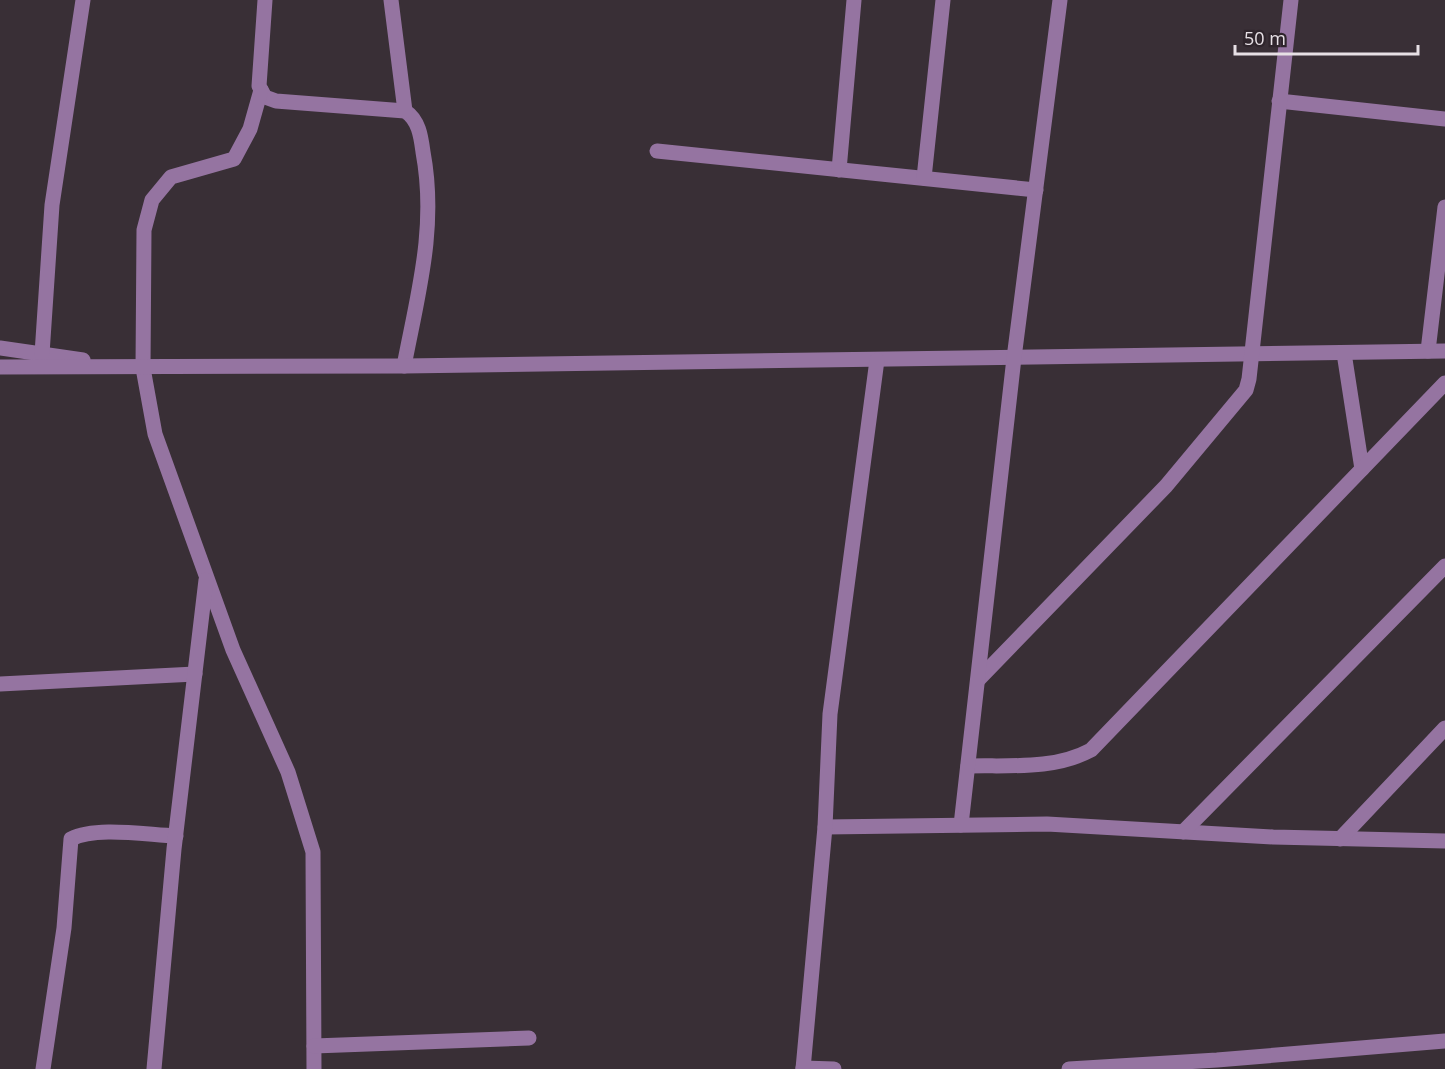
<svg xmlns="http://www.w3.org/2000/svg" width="1445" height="1069" font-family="'Open Sans',sans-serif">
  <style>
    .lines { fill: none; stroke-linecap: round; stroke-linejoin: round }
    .minor { stroke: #9574a1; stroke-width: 15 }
  </style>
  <rect width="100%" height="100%" fill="#392f36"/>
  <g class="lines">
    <g class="minor">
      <path d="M265 0 259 86 265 97 276 101 405 111C419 120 421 137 423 152 437 227 418 293 404 366"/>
      <path d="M391 0 405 111"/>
      <path d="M261 90 250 129 234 159 171 177 152 200 144 230 143 368 155 434 233 650 288 772 313 852 314 1069"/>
      <path d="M1279 101 1445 119"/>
      <path d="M657 151 1036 190"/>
      <path d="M839 170 854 0"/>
      <path d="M924 178 943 0"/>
      <path d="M0 348 83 360"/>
      <path d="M1428 351 1445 207"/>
      <path d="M1344 353 1362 469"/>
      <path d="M42 354 52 205 83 0"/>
      <path d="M0 367 404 366 1445 351"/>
      <path d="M978 680 1166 486 1246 390 1249 379 1291 0"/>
      <path d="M0 684 195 674"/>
      <path d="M968 766C1009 765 1054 770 1091 750L1445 383"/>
      <path d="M961 825 1014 358 1060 0"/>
      <path d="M825 827 1047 824 1273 837 1445 841"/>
      <path d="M1183 832 1445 566"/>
      <path d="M1340 839 1445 728"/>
      <path d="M314 1046 529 1038"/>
      <path d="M803 1068 834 1069"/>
      <path d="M43 1069 64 928 71 839C96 826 147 835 176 836"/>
      <path d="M154 1069 174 849 206 580"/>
      <path d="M803 1069 825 827 830 714 877 360"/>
      <path d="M1069 1069 1217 1060 1445 1041"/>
    </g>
  </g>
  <path d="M1235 45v9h183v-9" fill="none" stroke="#e7e0e5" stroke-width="3"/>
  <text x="1244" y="45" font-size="18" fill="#e7e0e5" stroke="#2f252c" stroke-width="4.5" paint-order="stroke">50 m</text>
</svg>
